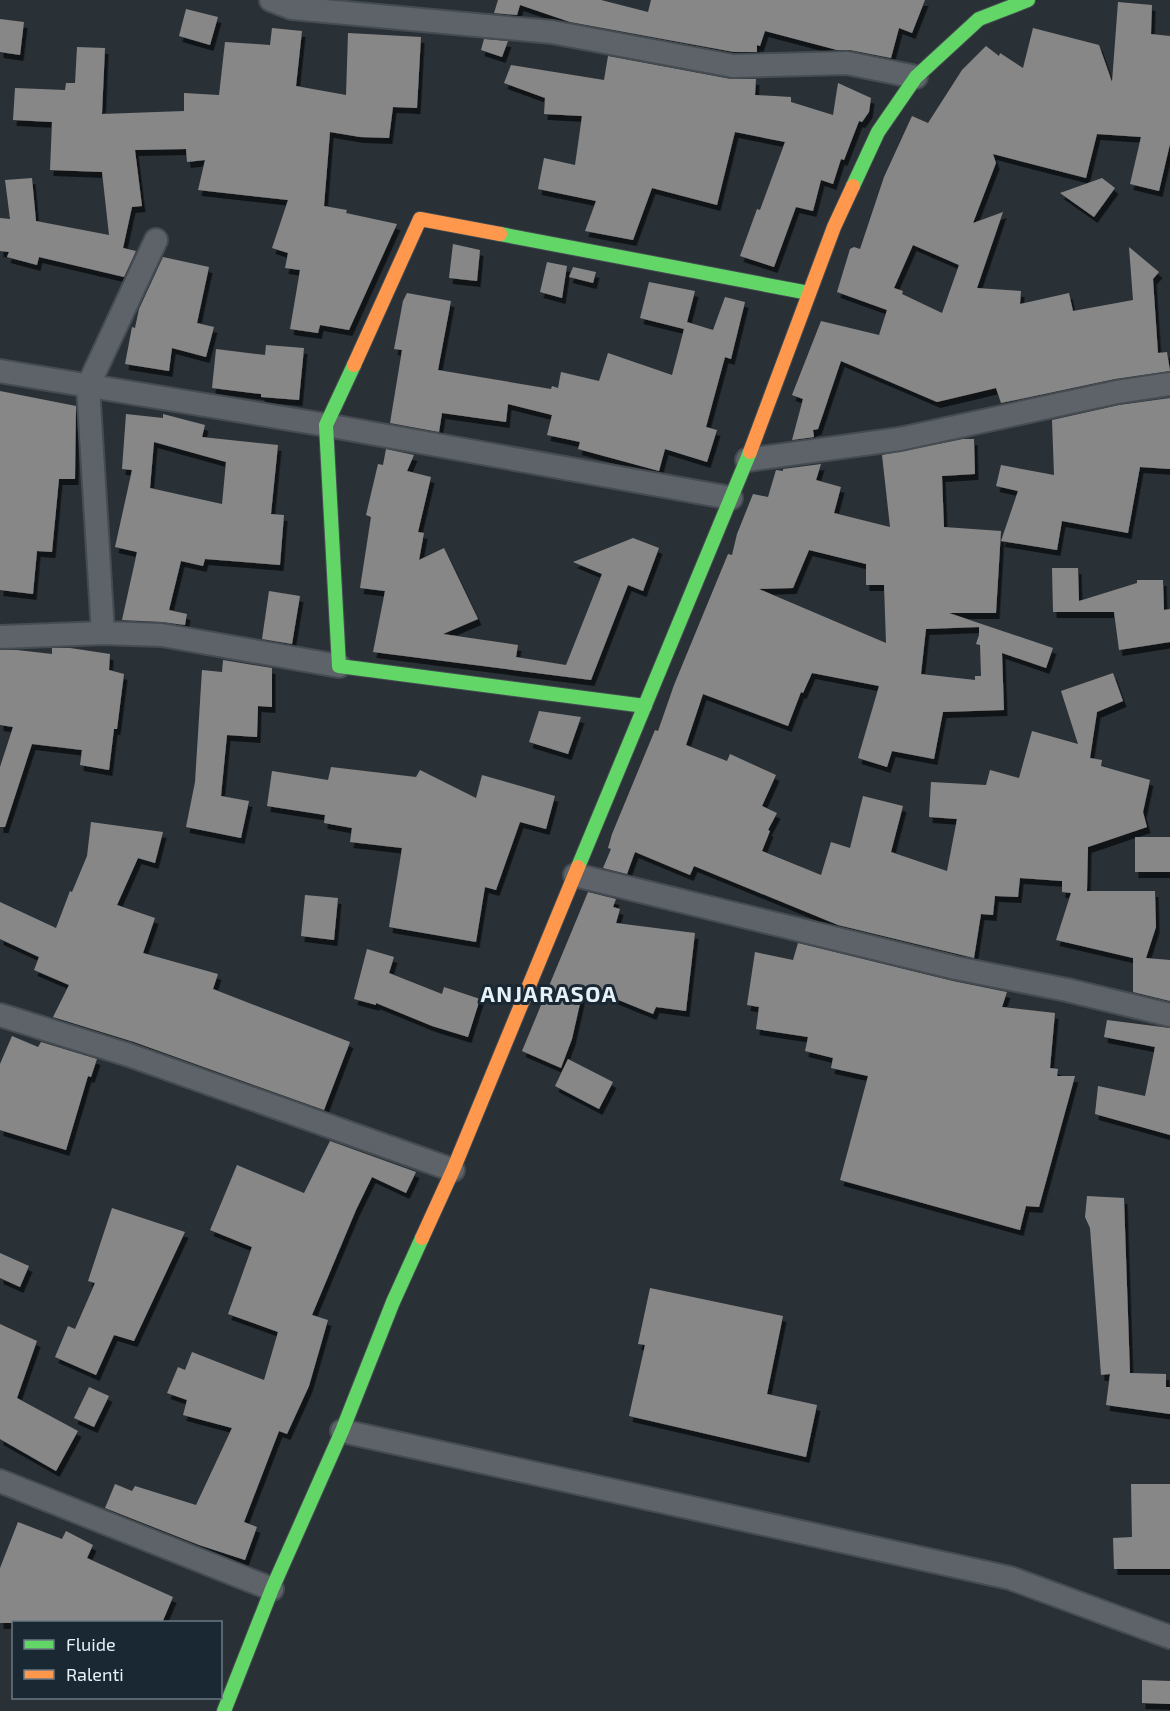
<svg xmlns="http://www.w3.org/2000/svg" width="1170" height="1711" font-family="'Exo 2',sans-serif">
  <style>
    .building { fill: #888788; fill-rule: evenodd; filter: url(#shadow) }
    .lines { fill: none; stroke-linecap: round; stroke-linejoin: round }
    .street-casing { stroke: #454c52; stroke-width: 26 }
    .fast-casing { stroke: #454c52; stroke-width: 16 }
    .slow-casing { stroke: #454c52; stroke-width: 16 }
    .street { stroke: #5d6368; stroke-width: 22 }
    .fast { stroke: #63d668; stroke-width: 14 }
    .slow { stroke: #ff974d; stroke-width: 14 }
    .labels { text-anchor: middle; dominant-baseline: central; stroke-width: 6; stroke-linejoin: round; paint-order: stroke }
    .district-label { font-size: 22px; font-weight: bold; letter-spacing: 1.5px; fill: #e7f1f8; stroke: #192833 }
  </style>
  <defs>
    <filter id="shadow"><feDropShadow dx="3.5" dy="6" stdDeviation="0" flood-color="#0009"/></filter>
  </defs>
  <rect width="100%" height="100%" fill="#293137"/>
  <g class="building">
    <path d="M498 0H601L648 12 651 0H925L912 33 899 28 891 58 850 50H837L765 31 760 46 757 45V52H734L570 22 520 5 517 15 494 13Z"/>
    <path d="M1118 2 1152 5 1151 34 1170 36V144L1159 191 1130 184 1141 137 1097 134 1086 178 993 154 996 163 973 223 1003 212 977 288 1021 291 1020 304 1069 293 1073 311 1133 300 1129 247 1159 272 1153 279 1158 353 1167 352 1170 371 1115 379 1001 403 996 388 937 402 841 361 818 429 813 430 814 437 792 440 803 399 792 395 821 321 879 335 887 310 837 292 850 249 854 247 860 249 884 177 912 116 928 123 962 70 986 46 999 56 1000 53 1023 68 1033 28 1099 45 1112 82ZM913 245 959 265 942 313 902 294 903 291 894 288Z"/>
    <path d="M186 9 218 17 210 45 179 36Z"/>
    <path d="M0 19 24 22 20 55 0 52Z"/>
    <path d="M272 28 302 31 296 86 346 95 348 33 421 37 417 108 393 107 389 138 360 137 330 132 324 206 347 210 346 213 397 224 349 330 320 325 318 333 290 329 300 270 285 268 288 253 272 248 288 200 198 190 205 160 187 162 186 149 135 150 142 206 132 207 123 248 136 251 124 277 39 257 37 265 7 257 9 252 0 251V218L10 219 5 180 32 178 36 221 109 235 102 172 50 170 52 122 13 120 15 88 65 90 66 83H75L77 47 105 48 102 114 184 111V93L219 95 225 42 270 45Z"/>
    <path d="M484 39 508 41 502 57 481 50Z"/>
    <path d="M608 56 731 79H756L755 95 791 97V102L833 115 838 83 871 98 869 112 862 122 859 121 844 160 841 159 833 184 821 180 813 211 796 207 774 267 740 256 757 209 760 210 785 142 735 132 717 205 652 188 633 240 585 231 596 201 538 189 544 158 575 165 582 116 544 114 545 98 504 83 511 65 604 80Z"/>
    <path d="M1102 178 1115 188 1094 217 1060 193Z"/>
    <path d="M453 244 480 250 477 281 449 278Z"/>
    <path d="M163 257 209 267 197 323 214 327 206 357 172 348 169 371 125 364 132 327 135 328 139 309Z"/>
    <path d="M547 262 567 266 562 298 540 292Z"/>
    <path d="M573 267 596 272 593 283 569 277Z"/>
    <path d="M649 282 695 291 687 322 713 330 725 297 745 302 731 359 725 357 706 427 717 430 707 462 665 449 659 471 578 449 580 442 547 435 552 415 508 404 506 422 442 413 439 432 390 423 402 350 394 349 403 301 407 293 451 301 438 370 551 389 552 386 558 388 561 372 599 381 608 353 672 375 684 329 640 318Z"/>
    <path d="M266 345 304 348 299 400 261 397V394L212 388 216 349 265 355Z"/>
    <path d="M0 391 76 406 75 479H59L52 552 37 551 33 594 0 590Z"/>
    <path d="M1170 398V469L1140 467 1128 533 1062 521 1057 550 1001 541 1018 491 996 486 1001 465 1054 475 1052 420 1119 405Z"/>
    <path d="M126 414 163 418V414L205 425 202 437 278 445 271 514 284 515 280 565 205 559 203 566 181 561 169 610 187 614 185 625 162 622 122 620 137 552 115 547 132 470 122 469ZM154 442 226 462 222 504 150 488Z"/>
    <path d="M963 439H974L975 474 942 476 944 527 1001 531 996 613H949L1053 648 1046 668 1002 653 1004 710 943 712 934 759 892 751 887 767 858 758 879 686 812 673 803 693 801 692 788 726 703 694 686 745 727 761 730 754 776 775 762 806 777 813 768 830 770 831 762 851 821 875 831 842 850 848 863 796 903 806 891 852 947 871 957 819 929 817 931 782 986 785 990 770 1019 778 1032 731 1078 744 1061 691 1113 673 1123 701 1097 712 1090 758 1102 760 1101 766 1150 780 1143 812 1147 827 1088 847 1087 891H1155L1156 927 1146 958 1170 960V1001L1133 992V958L1056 940 1071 893 1062 892V881L1020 878 1018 897 995 896 993 915 981 914 974 958 838 925 694 866 690 875 635 852 627 874 603 868 611 849 608 848 612 834 655 730 658 731 674 685 728 554 732 555 737 534 753 494 768 497 776 470 783 471V469L821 464 816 480 841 487 834 513 890 527 882 455ZM809 550 866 564V585H884L886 643 759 589 793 588ZM979 627V635L976 644 980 645 981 676H975V680L921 674 926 629Z"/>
    <path d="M386 449 414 455 407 471 431 477 418 532 424 533 419 560 444 548 478 619 443 634 518 645 516 657 566 665 602 574 573 562 633 538 659 548 643 591 628 585 591 680 373 652 385 591 360 588 371 517 366 515 378 464 383 465Z"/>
    <path d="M1052 568H1078L1079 601 1137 583V580H1163L1164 610 1170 609V642L1119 650 1114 612H1053Z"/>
    <path d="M269 591 300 596 292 644 262 639Z"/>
    <path d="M52 648H70L110 654 109 670 124 674 117 729H114L109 770 80 765 82 750 32 744 5 827H0V767L13 727 0 725V650H17L52 654Z"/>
    <path d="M223 660 272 668V707L258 706 257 737 227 735 221 796 249 801 241 838 186 827 195 782 202 670 222 672Z"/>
    <path d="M539 711 581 717 568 754 529 742Z"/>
    <path d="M331 767 416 777 420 770 476 798 482 775 555 796 546 829 520 822 496 890 485 887 476 942 389 927 402 848 350 842 352 828 324 823 325 815 267 806 272 771 328 780Z"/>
    <path d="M91 822 163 832 155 863 138 858 117 905 155 918 143 953 218 974 213 989 350 1042 324 1110 134 1042 53 1017 69 985 34 970 39 957 0 939V902L56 928 70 891 72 892 87 856Z"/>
    <rect x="1135" y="837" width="35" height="35"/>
    <path d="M588 892 616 899 613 907 620 909 616 923 695 933 686 1011 656 1007 653 1014 584 986 572 1039 561 1068 522 1051Z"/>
    <path d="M305 895 338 898 334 940 301 936Z"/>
    <path d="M798 943 953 981 1007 992 1002 1007 1055 1013 1050 1068 1058 1069 1057 1076H1075L1039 1207 1026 1206 1020 1230 840 1180 868 1076 831 1068 833 1058 805 1051 808 1037 756 1029 759 1007 747 1005 755 952 793 960Z"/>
    <path d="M367 949 394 957 389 973 442 994 444 987 480 999 468 1037 432 1026 376 1003V1005L354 999Z"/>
    <path d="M1107 1020 1170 1028V1135L1095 1114 1098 1086 1145 1096 1155 1047 1104 1037Z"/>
    <path d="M12 1036 38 1047 41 1042 97 1059 91 1077 88 1076 66 1150 0 1130V1064Z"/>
    <path d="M568 1059 613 1082 599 1109 555 1086Z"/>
    <path d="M330 1141 416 1172 406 1193 372 1177 356 1210 312 1315 328 1320 309 1386 287 1434 279 1431 244 1522 257 1527 245 1560 199 1545 105 1508 115 1484 132 1491 135 1486 196 1505 232 1428 183 1415 187 1400 167 1393 178 1367 185 1370 192 1352 264 1380 278 1332 228 1314 252 1247 210 1230 237 1165 304 1193Z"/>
    <path d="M1087 1196 1124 1198 1130 1373 1166 1374V1387H1170V1414L1106 1405 1110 1374 1101 1375 1090 1228 1085 1217Z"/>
    <path d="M112 1208 185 1232 134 1341 114 1335 96 1375 55 1357 68 1326 75 1329 95 1283 88 1281Z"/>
    <path d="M0 1253 29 1266 20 1287 0 1278Z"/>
    <path d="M650 1288 783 1316 767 1394 817 1405 806 1457 629 1416 645 1345 638 1344Z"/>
    <path d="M0 1324 37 1341 17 1398 78 1431 56 1471 0 1439Z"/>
    <path d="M89 1387 109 1396 94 1427 74 1418Z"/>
    <path d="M1131 1484H1170V1569H1114L1113 1538 1132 1537Z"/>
    <path d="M18 1522 62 1539 66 1531 93 1545 87 1558 173 1597 162 1623H0V1568Z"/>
    <path d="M1142 1680 1170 1681V1704L1142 1703Z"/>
  </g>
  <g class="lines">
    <g class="street-casing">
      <g id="street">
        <path d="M271 0 292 8 552 32 733 66 847 63 916 77"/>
        <path d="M0 371 326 425 731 498"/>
        <path d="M747 460 900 439 1117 392 1170 384"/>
        <path d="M103 633 88 386 156 240"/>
        <path d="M0 637 103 633 162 635 339 666"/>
        <path d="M575 875 956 968 1067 990 1170 1015"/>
        <path d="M0 1015 129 1055 453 1170"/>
        <path d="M342 1431 1010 1578 1170 1637"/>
        <path d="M0 1481 272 1589"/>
      </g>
    </g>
    <g class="fast-casing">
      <g id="fast">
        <path d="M853 186 878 132 916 77 979 19 1028 0"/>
        <path d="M500 234 809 293"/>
        <path d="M354 365 326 425 339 666 645 706"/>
        <path d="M578 867 750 452"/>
        <path d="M224 1711 272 1589 342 1431 393 1302 422 1238"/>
      </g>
    </g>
    <g class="slow-casing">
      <g id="slow">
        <path d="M354 365 420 219 500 234"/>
        <path d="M750 452 834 227 853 186"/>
        <path d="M422 1238 453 1170 578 867"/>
      </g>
    </g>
    <use href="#street" class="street"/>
    <use href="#fast" class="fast"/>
    <use href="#slow" class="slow"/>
  </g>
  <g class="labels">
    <g class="district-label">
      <text x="549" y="993">ANJARASOA</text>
    </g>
  </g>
  <rect x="12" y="1621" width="210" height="78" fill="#192833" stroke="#6b7882" stroke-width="1.5"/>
  <rect x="24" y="1640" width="30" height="9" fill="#63d668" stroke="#6b7882" stroke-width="1.5"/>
  <text x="66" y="1651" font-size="18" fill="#e7f1f8">Fluide</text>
  <rect x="24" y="1670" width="30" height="9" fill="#ff974d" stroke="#6b7882" stroke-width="1.5"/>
  <text x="66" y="1681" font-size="18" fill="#e7f1f8">Ralenti</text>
</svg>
